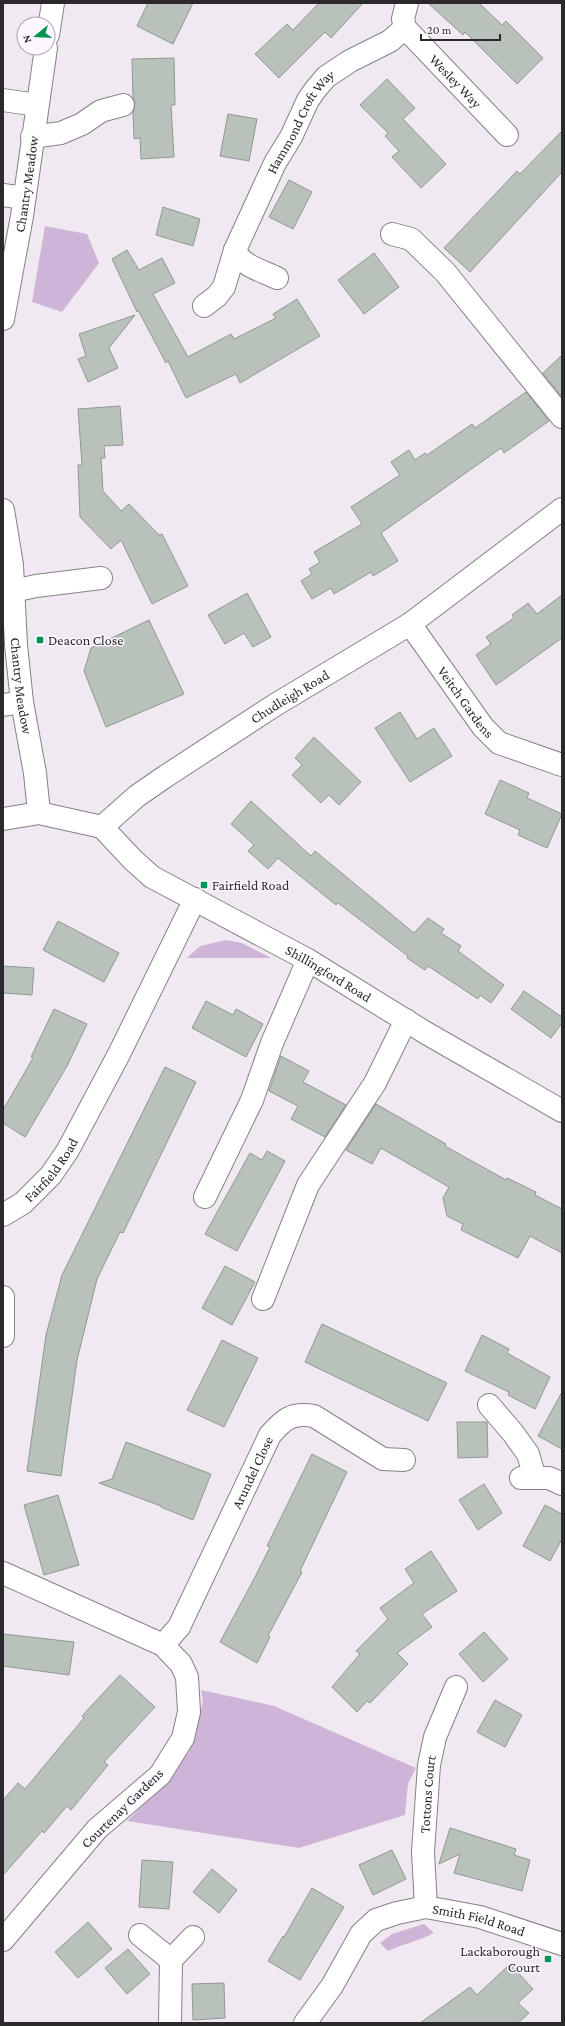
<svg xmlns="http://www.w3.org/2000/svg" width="565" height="2026" font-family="'Crimson Pro',serif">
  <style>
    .green { fill: #ceb5d8 }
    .building { fill: #b8c2bb; stroke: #8f9992 }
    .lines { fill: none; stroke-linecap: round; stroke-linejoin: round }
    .minor-casing { stroke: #868088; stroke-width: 24 }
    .minor { stroke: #fff; stroke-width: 22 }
    .poi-dot { fill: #009455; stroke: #fcf7fe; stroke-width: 1.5 }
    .labels { text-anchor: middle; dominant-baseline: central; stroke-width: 3; stroke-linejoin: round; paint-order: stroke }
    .street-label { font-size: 14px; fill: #2b292c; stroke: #fcf7fe }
    .poi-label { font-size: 14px; fill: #2b292c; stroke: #fcf7fe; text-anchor: start }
  </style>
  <rect width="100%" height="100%" fill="#f0e9f2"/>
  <g class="green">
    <path d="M45 226 87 234 99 263 62 312 32 302Z"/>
    <path d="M226 940 242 943 271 958H187L200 946Z"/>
    <path d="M201 1690 274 1706 416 1768 408 1784 405 1815 299 1848 127 1821 168 1780 189 1752 203 1701Z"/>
    <path d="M424 1924 434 1933C419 1941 403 1944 388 1951L380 1943 392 1934Z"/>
  </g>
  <g class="building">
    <path d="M148 3H193L173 44 137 26Z"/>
    <path d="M319 3H363L331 38 325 32 279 78 255 54 287 24 293 30Z"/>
    <path d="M428 3H479L502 25 506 21 543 58 517 84 465 32 463 35Z"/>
    <path d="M174 58 175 105H171L174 157 141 159 140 138 134 139 133 112 135 102 133 98 132 59Z"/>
    <path d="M387 79 415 108 403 119 446 164 421 188 392 157 399 151 385 136 388 133 360 105Z"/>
    <path d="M228 114 257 119 249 161 220 156Z"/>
    <path d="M562 131V172L470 272 444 248 517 171 520 174Z"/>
    <path d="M289 180 312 192 293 229 269 217Z"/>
    <path d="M163 207 200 219 193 246 156 235Z"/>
    <path d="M127 250 139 270 162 258 175 283 153 294 188 357 231 334 234 339 276 318 273 314 297 299 320 336 240 383 236 374 186 398 168 361 166 363 138 310 137 312 112 259Z"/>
    <path d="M374 253 399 287 364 314 338 280Z"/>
    <path d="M135 315 109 348 118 368 88 382 78 359 86 356 79 334Z"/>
    <path d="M562 355V397L543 373Z"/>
    <path d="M526 392 549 421 504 453 501 448 381 533 398 561 373 576 371 572 334 594 331 588 312 599 301 581 312 574 309 569 320 562 314 552 362 524 351 507 400 475 391 462 409 450 415 460 425 453 427 455 472 424 475 428Z"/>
    <path d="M120 406 123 445 104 446 105 458H101L103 491 121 511 129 504 159 535 162 534 188 586 152 604 121 540 111 549 80 517 78 465H82L78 409Z"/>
    <path d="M247 593 271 637 253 647 244 633 225 644 208 615Z"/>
    <path d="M562 595V638L496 685 476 655 491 644 486 637 514 618 512 615 528 603 537 614Z"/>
    <path d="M149 620 184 694 106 727 84 671 91 648Z"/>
    <path d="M400 712 417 739 434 728 452 756 410 782 375 728Z"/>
    <path d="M314 737 361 782 339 805 329 795 321 803 292 775 302 765 295 758Z"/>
    <path d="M500 780 529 793 527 798 562 814 547 848 518 835 520 830 485 814Z"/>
    <path d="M251 801 311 856 315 851 414 933 428 918 444 929 441 933 461 946 458 951 504 985 491 1003 480 995 478 999 428 966 425 970 407 958 408 956 338 903 336 905 278 858 268 869 248 851 254 845 231 824Z"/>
    <path d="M58 921 119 953 104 982 43 950Z"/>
    <path d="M3 966 34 968 32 995 3 993Z"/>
    <path d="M524 991 562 1017V1023L551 1038 511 1009Z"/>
    <path d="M206 1001 233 1015 236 1009 263 1024 246 1057 192 1028Z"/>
    <path d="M54 1009 87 1024 67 1066 25 1137 3 1123V1110L33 1058 31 1057Z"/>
    <path d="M281 1056 309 1071 303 1082 346 1105 325 1137 291 1119 298 1106 269 1091Z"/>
    <path d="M165 1067 196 1082 123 1233 120 1232 97 1279 77 1360 61 1476 27 1471 46 1335 62 1275Z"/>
    <path d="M376 1104 446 1144 445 1146 506 1180 507 1178 536 1192 535 1195 562 1209V1253L530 1236 518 1258 461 1230 463 1224 447 1216 443 1198 449 1187 381 1148 372 1164 346 1150Z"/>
    <path d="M267 1151 285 1161 237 1251 205 1234 250 1153 262 1160Z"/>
    <path d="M225 1266 255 1282 232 1325 202 1308Z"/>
    <path d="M322 1324 447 1383 428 1421 305 1362Z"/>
    <path d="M482 1335 509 1349 507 1353 550 1377 535 1409 508 1395 509 1392 465 1371Z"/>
    <path d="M222 1340 258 1358 224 1427 187 1410Z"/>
    <path d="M562 1392V1449L538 1436Z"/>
    <path d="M457 1422H487L488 1457 458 1458Z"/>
    <path d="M126 1442 211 1474 193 1520 161 1507V1506L99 1483 112 1479Z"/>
    <path d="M312 1454 347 1472 300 1571 302 1572 268 1636 270 1637 257 1663 220 1642 254 1579 270 1547 267 1546Z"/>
    <path d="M484 1484 502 1513 478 1530 459 1500Z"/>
    <path d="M58 1495 79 1565 44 1575 24 1505Z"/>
    <path d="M545 1505 562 1514V1539L550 1561 523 1546Z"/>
    <path d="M431 1551 457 1591 422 1614 432 1627 397 1653 408 1664 370 1703 367 1701 357 1712 332 1687 360 1654 356 1651 388 1619 380 1608 414 1583 405 1569Z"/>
    <path d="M484 1632 508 1659 483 1682 459 1654Z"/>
    <path d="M3 1634 74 1642 69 1675 3 1666Z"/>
    <path d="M120 1675 155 1707 104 1762 108 1765 71 1810 67 1806 44 1833 42 1831 3 1875V1800L18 1783 25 1789 84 1718 82 1716Z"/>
    <path d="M495 1700 522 1715 505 1747 477 1732Z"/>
    <path d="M450 1828 516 1849 514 1855 530 1860 522 1891 454 1873 460 1854 439 1864Z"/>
    <path d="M392 1850 406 1879 373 1895 359 1865Z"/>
    <path d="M142 1860 173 1862 169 1909 139 1907Z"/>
    <path d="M212 1869 237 1890 219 1913 193 1892Z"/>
    <path d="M312 1888 344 1907 300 1980 268 1961 283 1936 284 1937Z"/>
    <path d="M88 1922 112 1949 78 1978 55 1952Z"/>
    <path d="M128 1949 150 1974 127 1994 105 1968Z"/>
    <path d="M510 1964 533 1989 518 2003 529 2013 518 2023H420L470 1987 477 1995Z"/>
    <path d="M224 1983 225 2018 193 2020 192 1984Z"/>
  </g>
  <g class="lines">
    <g class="minor-casing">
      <g id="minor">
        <path id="s1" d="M407 3 403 19 405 28 507 135"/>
        <path d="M48 35 53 3"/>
        <path d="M3 100 37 105"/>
        <path d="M32 137 61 133 82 124 101 111 123 105"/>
        <path d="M3 195 24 198"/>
        <path d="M392 234 411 239 445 272 562 417"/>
        <path d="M235 250C241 266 263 271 277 278"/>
        <path id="s2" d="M204 306 217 296 224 287 235 250 275 163 291 137 308 100 315 90 326 77 350 61 390 41 405 28"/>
        <path id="s3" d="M3 319 22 216 46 48"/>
        <path id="s4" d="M3 510 12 565 16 645 22 702 35 773 39 813"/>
        <path d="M13 591 36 586 101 578"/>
        <path id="s5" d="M410 624 483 727 499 743 562 765"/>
        <path d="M3 705 22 702"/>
        <path d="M3 819 39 813 102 827"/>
        <path id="s6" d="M102 827 137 796 166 776 275 705 410 624 562 509"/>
        <path id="s7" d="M102 827 133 860 152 877 308 960 426 1033 562 1111"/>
        <path d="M205 1197 252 1100 272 1043 308 960"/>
        <path id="s8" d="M3 1215 23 1203 51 1175 68 1150 119 1054 195 899"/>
        <path d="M3 1297V1336"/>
        <path d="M263 1299 308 1185 375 1083 406 1020"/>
        <path d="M489 1405 513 1433 528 1454 535 1478"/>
        <path d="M521 1478H549L562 1484"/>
        <path d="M3 1573 163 1645 181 1664 187 1677 189 1712 183 1738 160 1775 97 1829 3 1940"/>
        <path id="s9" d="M163 1645 179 1627 270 1435C284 1419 292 1412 314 1416L383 1459 404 1460"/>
        <path id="s10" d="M426 1907 423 1852 429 1765 435 1737 456 1687"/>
        <path d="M140 1935 171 1960 170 2023"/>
        <path d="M171 1960 193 1937"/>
        <path id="s11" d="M305 2023 332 1986 361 1934 376 1920 397 1913 426 1907 480 1917 562 1944"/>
      </g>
    </g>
    <use href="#minor" class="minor"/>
  </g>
  <g class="poi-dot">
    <rect x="36" y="636" width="8" height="8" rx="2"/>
    <rect x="200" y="881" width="8" height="8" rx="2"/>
    <rect x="544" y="1955" width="8" height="8" rx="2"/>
  </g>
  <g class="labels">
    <g class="street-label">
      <text stroke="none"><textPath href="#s1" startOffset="99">Wesley Way</textPath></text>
      <text stroke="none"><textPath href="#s2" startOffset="211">Hammond Croft Way</textPath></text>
      <text stroke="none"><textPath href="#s3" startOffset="137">Chantry Meadow</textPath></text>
      <text stroke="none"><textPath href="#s4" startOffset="177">Chantry Meadow</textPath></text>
      <text stroke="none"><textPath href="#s6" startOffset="229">Chudleigh Road</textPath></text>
      <text stroke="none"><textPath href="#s5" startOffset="96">Veitch Gardens</textPath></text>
      <text stroke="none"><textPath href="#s7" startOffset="272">Shillingford Road</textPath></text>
      <text stroke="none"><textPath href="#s8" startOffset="67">Fairfield Road</textPath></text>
      <text stroke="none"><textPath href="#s9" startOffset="195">Arundel Close</textPath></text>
      <text stroke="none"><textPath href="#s10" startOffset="113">Tottons Court</textPath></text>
      <text transform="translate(122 1808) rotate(-44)">Courtenay Gardens</text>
      <text stroke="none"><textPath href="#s11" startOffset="232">Smith Field Road</textPath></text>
    </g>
    <g class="poi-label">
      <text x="48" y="640">Deacon Close</text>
      <text x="212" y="885">Fairfield Road</text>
      <text x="540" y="1951" text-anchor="end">Lackaborough<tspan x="540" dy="16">Court</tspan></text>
    </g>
  </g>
  <rect width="565" height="2026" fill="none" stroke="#2b292c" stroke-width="8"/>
  <g transform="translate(36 36) rotate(252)"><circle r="19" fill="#fcf7fe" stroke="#a8a5aa"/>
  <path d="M0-3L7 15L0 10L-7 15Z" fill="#009455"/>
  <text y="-6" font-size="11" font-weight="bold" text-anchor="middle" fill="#2b292c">N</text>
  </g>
  <path d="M421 34v6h79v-6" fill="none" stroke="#2b292c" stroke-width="2"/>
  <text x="427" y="34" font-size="12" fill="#2b292c" stroke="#fcf7fe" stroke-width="3" paint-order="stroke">20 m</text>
</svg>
